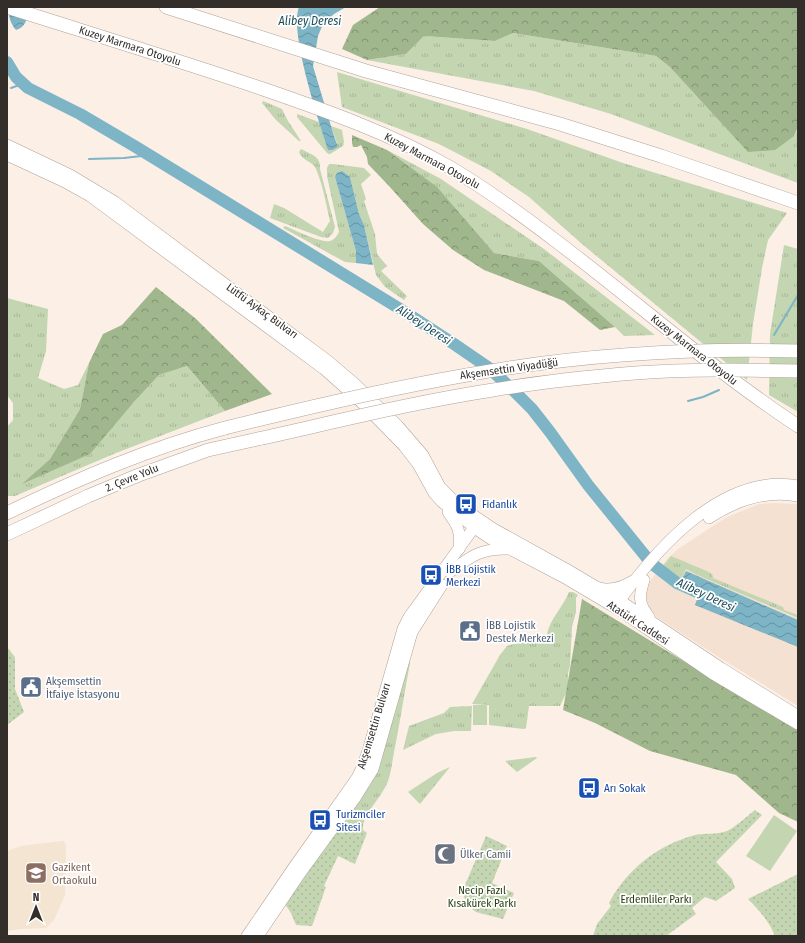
<svg xmlns="http://www.w3.org/2000/svg" width="805" height="943" font-family="'Fira Sans Condensed',sans-serif">
  <style>
    .built { fill: #f5e1d2 }
    .education { fill: #f4e5d2 }
    .grass { fill: url(#grass-tufts) }
    .forest { fill: url(#forest-crowns) }
    .park { fill: url(#park-dots) }
    .pitch { fill: #c3d5b1 }
    .water { fill: url(#water-waves) }
    .lines { fill: none; stroke-linecap: round; stroke-linejoin: round }
    .stream { stroke: #7db4c6; stroke-width: 2 }
    .river { stroke: #7db4c6; stroke-width: 12 }
    .primary-casing { stroke: #afa39a; stroke-width: 12 }
    .highway-casing { stroke: #afa39a; stroke-width: 14 }
    .primary { stroke: #fff; stroke-width: 11 }
    .highway { stroke: #fff; stroke-width: 13 }
    .highway-bridge-casing { stroke: #afa39a; stroke-width: 14; stroke-linecap: butt }
    .highway-bridge { stroke: #fff; stroke-width: 13 }
    .labels { text-anchor: middle; dominant-baseline: central; stroke-width: 3.5; stroke-linejoin: round; paint-order: stroke }
    .street-label { font-size: 11px; fill: #332e2a; stroke: #fff }
    .transit-label { font-size: 11px; fill: #164399; stroke: #fff; text-anchor: start }
    .service-label { font-size: 11px; fill: #4e5e75; stroke: #fff; text-anchor: start }
    .worship-label { font-size: 11px; fill: #5b616d; stroke: #fff; text-anchor: start }
    .education-label { font-size: 11px; fill: #785e54; stroke: #fff; text-anchor: start }
    .park-label { font-size: 11px; fill: #2a3e0f; stroke: #fff }
    .water-label { font-size: 12px; font-style: italic; fill: #1d4d5a; stroke: #fff }
  </style>
  <defs>
    <pattern id="grass-tufts" width="24" height="20" patternUnits="userSpaceOnUse"><rect width="24" height="20" fill="#c3d5b1"/><path d="M3 7l-1-3M5 7V3M7 7l1-3M15 17l-1-3M17 17v-4M19 17l1-3" fill="none" stroke="#a8b798"/></pattern>
    <pattern id="forest-crowns" width="20" height="18" patternUnits="userSpaceOnUse"><rect width="20" height="18" fill="#a0b68c"/><path d="M2 6a3 3 0 1 1 6 0M12 15a3 3 0 1 1 6 0" fill="none" stroke="#839473"/></pattern>
    <pattern id="park-dots" width="8" height="8" patternUnits="userSpaceOnUse"><rect width="8" height="8" fill="#c3d5b1"/><path d="M2 2h.1M6 6h.1" fill="none" stroke="#a8b798" stroke-width="1.8" stroke-linecap="round"/></pattern>
    <pattern id="water-waves" width="16" height="10" patternUnits="userSpaceOnUse"><rect width="16" height="10" fill="#7db4c6"/><path d="M0 5q4-4 8 0t8 0" fill="none" stroke="#6793a1"/></pattern>
  </defs>
  <rect width="100%" height="100%" fill="#fcefe5"/>
  <path class="built" d="M773 503 798 504V706L717 656 658 618 651 610 647 601 646 594V588L650 581 668 558 678 549 725 518 759 504Z"/>
  <path class="education" d="M61 841H64L66 845 65 895 54 920 46 928 21 929 7 931V851L21 846Z"/>
  <g class="grass">
    <path d="M513 33 656 56 671 68 794 136 798 129V183L611 114 534 91 367 60 406 54 424 36 495 41Z"/>
    <path d="M337 72 527 129 623 163 787 213 768 240 762 268 753 324 747 380 582 244 529 197 491 171 439 144 342 107Z"/>
    <path d="M263 101 282 109 288 121 301 141H299L276 120 262 103Z"/>
    <path d="M297 114 319 122 328 150 337 143 331 126 342 130 344 142 343 146 330 154 327 153 297 117Z"/>
    <path d="M301 149C312 155 321 156 320 169L335 227 333 233 328 238 321 237 270 218 274 204 284 208 323 232 330 221C326 204 323 185 316 169 313 161 302 161 299 152Z"/>
    <path d="M387 150 441 179 544 249 655 335 624 336 615 327 539 261 494 253 477 235Z"/>
    <path d="M329 164H333L364 168 371 175 361 184 366 199 364 201 375 234 377 254 387 266 381 271 407 296 404 300 385 287 376 275 364 225 359 214 350 177H335L356 251V263L345 262 283 228 285 226C295 230 320 243 330 241 334 240 337 236 339 232L327 176V168Z"/>
    <path d="M784 245 798 249V412L769 395 770 334Z"/>
    <path d="M7 298 48 309 46 351 38 378 64 389 78 385 89 363 80 409 50 459 24 483 133 403 159 375 187 366 225 411 116 453 15 496H7V427L13 420V403L7 395Z"/>
    <path d="M671 556 709 572 712 574 713 578 783 607 784 610 798 615V618L695 574 686 569 680 582 660 570Z"/>
    <path d="M569 592H573L578 595 576 598V612L572 627 570 666 568 673V689L560 706H529L526 728 524 729 489 725V705L472 704 500 655 507 646 547 634C550 619 563 607 569 592Z"/>
    <path d="M410 653V663C405 689 401 716 396 742 393 755 392 769 388 781 383 796 361 816 363 830L359 837 341 826Z"/>
    <path d="M472 706 471 731H454L436 734 403 750 409 726 444 713 450 707Z"/>
    <path d="M536 757 537 758 517 772 505 761Z"/>
    <path d="M450 767 420 804 408 792 437 773Z"/>
  </g>
  <g class="forest">
    <path d="M380 7H798V127L794 136 775 150 748 152 671 68 656 56 513 33 495 41 424 36 406 54 367 60 342 49 353 25Z"/>
    <path d="M352 135 387 150 437 187 494 253 539 261 615 327 600 330 564 301 484 270 453 250 423 224 389 186 368 164 367 157 361 145 357 147H353L352 143Z"/>
    <path d="M156 287 195 318 272 394 225 411 187 366 159 375 133 403 90 454 22 484 50 459 80 409 89 363 103 334 122 325Z"/>
    <path d="M582 599 798 731V822L779 813 736 775 650 751 595 723 563 710Z"/>
  </g>
  <g class="park">
    <path d="M7 647 15 657V689L24 712 7 725Z"/>
    <path d="M755 810 762 815 716 862 732 879 735 888 716 901 705 897 692 908 696 914 666 936H593L597 924 611 906 609 903C627 869 658 845 695 835 705 833 721 835 729 830 738 825 747 816 755 810Z"/>
    <path d="M341 826 359 837 363 830 367 833 355 864 338 856 324 886 326 887 312 926 296 925 291 913 285 904Z"/>
    <path d="M486 836 507 846 492 883 514 893 503 919 476 912 468 906 462 892Z"/>
    <path d="M798 874V936H775C769 921 759 910 748 899Z"/>
  </g>
  <g class="pitch">
    <rect x="473" y="705" width="14" height="20"/>
    <path d="M774 815 797 831 770 871 746 856Z"/>
  </g>
  <g class="water">
    <path d="M8 7H29C27 17 27 27 16 30 10 23 9 17 8 7Z"/>
    <path d="M299 7H346L334 14 323 24 318 36 313 66 334 136 338 147 332 150H328C319 122 289 32 299 7Z"/>
    <path d="M342 171 350 177 359 214 364 225 373 265 356 263V251L335 177 337 173Z"/>
    <path d="M686 571 798 620V647L695 605 700 591 680 583Z"/>
  </g>
  <g class="lines">
    <g class="stream">
      <path d="M11 88 22 84"/>
      <path d="M89 159 124 158 150 155"/>
      <path d="M774 335 798 295"/>
      <path d="M688 401 703 397 719 390"/>
    </g>
    <path class="river" d="M7 62 16 77 28 88 80 114 136 147 405 312 454 344 489 368 511 388 532 409 550 432 588 485 651 563 677 583 715 600"/>
    <g class="primary-casing">
      <g id="primary">
        <path d="M7 145 70 175 115 202 328 361 355 384 398 426 423 455 440 487 457 504 492 528 566 569 625 604 721 668 798 716"/>
        <path d="M7 155 65 182 90 196 324 369 360 401 404 446 418 464 434 493 442 502 479 531 491 539 567 579 621 611 713 674 798 724"/>
        <path d="M448 512C458 526 461 531 459 549"/>
        <path d="M709 518C735 501 766 490 798 496"/>
        <path d="M450 572C472 555 482 548 511 549"/>
        <path d="M644 580C639 596 638 603 649 617"/>
        <path d="M600 588C611 591 623 587 633 581"/>
        <path d="M620 600C658 547 724 472 798 486"/>
        <path d="M247 936 294 867 357 778 362 768 368 751 403 629 409 617 478 522"/>
        <path d="M258 936 301 872 355 798 373 769 412 632 442 585"/>
      </g>
    </g>
    <g class="highway-casing">
      <g id="highway">
        <path d="M7 7C92 34 178 60 263 89 327 111 392 134 451 168 488 190 522 215 556 241 637 302 713 370 798 426"/>
        <path d="M166 7 366 71 560 124 661 156 798 203"/>
        <path d="M7 513C78 479 149 448 225 428"/>
        <path d="M7 534 88 496 139 475 208 450 262 438"/>
      </g>
    </g>
    <use href="#primary" class="primary"/>
    <use href="#highway" class="highway"/>
    <g class="highway-bridge-casing">
      <g id="highway-bridge">
        <path d="M225 428C305 408 386 389 467 375 576 355 687 348 798 351"/>
        <path d="M262 438C339 421 415 402 493 390 540 382 587 377 635 373 689 369 744 370 798 371"/>
      </g>
    </g>
    <use href="#highway-bridge" class="highway-bridge"/>
  </g>
  <defs>
    <g id="bus-square" transform="scale(1.15)"><rect x="-9" y="-9" width="18" height="18" rx="4" fill="#1a4fb4" stroke="#fff"/><path d="M-5-6H5V4H4V6H2V4H-2V6H-4V4H-5ZM-3.5-4V0h7V-4ZM-3.5 1.2v1.5H-2V1.2ZM2 1.2v1.5H3.5V1.2Z" fill="#fff"/></g>
    <g id="civic-square" transform="scale(1.15)"><rect x="-9" y="-9" width="18" height="18" rx="4" fill="#5c6f8a" stroke="#fff"/><path d="M-.6-6.5H3V-4.5H.6V-3L4-1V1h2V6H-6V1h2V-1L-.6-3ZM-1.2 2.5V6h2.4V2.5Z" fill="#fff"/></g>
    <g id="mosque-square" transform="scale(1.15)"><rect x="-9" y="-9" width="18" height="18" rx="4" fill="#6b7280" stroke="#fff"/><path d="M3.5-4.9A6 6 0 1 0 3.5 4.9A5 5 0 1 1 3.5-4.9Z" fill="#fff"/></g>
    <g id="school-square" transform="scale(1.15)"><rect x="-9" y="-9" width="18" height="18" rx="4" fill="#8d6e63" stroke="#fff"/><path d="M0-5L7-2L0 1L-7-2ZM-4 1L0 2.5L4 1V4Q0 6-4 4Z" fill="#fff"/></g>
  </defs>
  <g fill-rule="evenodd">
    <use href="#bus-square" x="466" y="504"/>
    <use href="#bus-square" x="431" y="575"/>
    <use href="#civic-square" x="470" y="631"/>
    <use href="#civic-square" x="31" y="687"/>
    <use href="#bus-square" x="589" y="788"/>
    <use href="#bus-square" x="320" y="820"/>
    <use href="#mosque-square" x="445" y="854"/>
    <use href="#school-square" x="36" y="873"/>
  </g>
  <g class="labels">
    <g class="street-label">
      <text transform="translate(130 46) rotate(18)">Kuzey Marmara Otoyolu</text>
      <text transform="translate(432 161) rotate(28)">Kuzey Marmara Otoyolu</text>
      <text transform="translate(262 311) rotate(36)">Lütfü Aykaç Bulvarı</text>
      <text transform="translate(694 350) rotate(38)">Kuzey Marmara Otoyolu</text>
      <text transform="translate(509 369) rotate(-8)">Akşemsettin Viyadüğü</text>
      <text transform="translate(132 478) rotate(-22)">2. Çevre Yolu</text>
      <text transform="translate(638 623) rotate(33)">Atatürk Caddesi</text>
      <text transform="translate(374 726) rotate(-73)">Akşemsettin Bulvarı</text>
    </g>
    <g class="transit-label">
      <text x="482" y="504">Fidanlık</text>
      <text x="446" y="569">İBB Lojistik<tspan x="446" dy="13">Merkezi</tspan></text>
      <text x="604" y="788">Arı Sokak</text>
      <text x="336" y="814">Turizmciler<tspan x="336" dy="13">Sitesi</tspan></text>
    </g>
    <g class="service-label">
      <text x="486" y="625">İBB Lojistik<tspan x="486" dy="13">Destek Merkezi</tspan></text>
      <text x="46" y="681">Akşemsettin<tspan x="46" dy="13">İtfaiye İstasyonu</tspan></text>
    </g>
    <g class="worship-label">
      <text x="460" y="854">Ülker Camii</text>
    </g>
    <g class="education-label">
      <text x="52" y="867">Gazikent<tspan x="52" dy="13">Ortaokulu</tspan></text>
    </g>
    <g class="park-label">
      <text x="482" y="890">Necip Fazıl<tspan x="482" dy="13">Kısakürek Parkı</tspan></text>
      <text x="656" y="899">Erdemliler Parkı</text>
    </g>
    <g class="water-label">
      <text x="310" y="21">Alibey Deresi</text>
      <text transform="translate(424 325) rotate(33)">Alibey Deresi</text>
      <text transform="translate(706 595) rotate(25)">Alibey Deresi</text>
    </g>
  </g>
  <rect width="805" height="943" fill="none" stroke="#332e2a" stroke-width="16"/>
  <g transform="translate(36 907)" stroke="#ffffff" stroke-width="3" paint-order="stroke">
  <path d="M0-3L7 15L0 10L-7 15Z" fill="#332e2a"/>
  <text y="-6" font-size="11" font-weight="bold" text-anchor="middle" fill="#332e2a">N</text>
  </g>
</svg>
